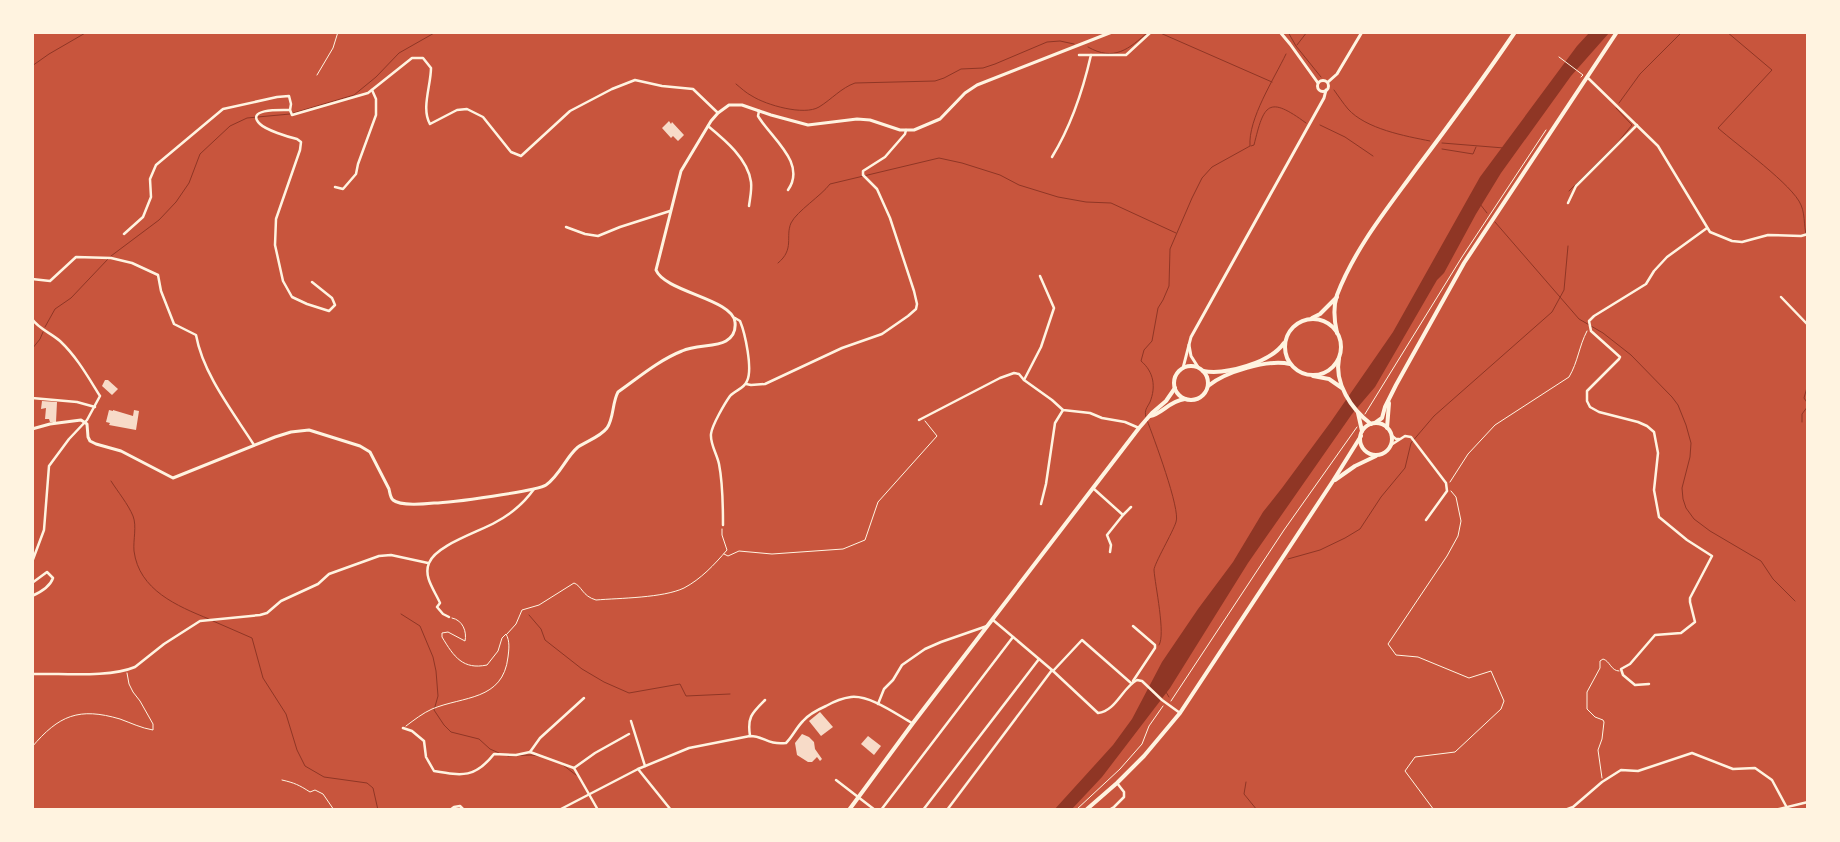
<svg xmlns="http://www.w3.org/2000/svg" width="1840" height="842" font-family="'DM Sans',sans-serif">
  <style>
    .water { fill: #8f3625 }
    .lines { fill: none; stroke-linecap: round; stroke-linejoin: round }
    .stream { stroke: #8f3625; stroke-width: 1 }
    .building { fill: #f7dbc8 }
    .path { stroke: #fff3e0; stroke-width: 1 }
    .minor { stroke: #fff3e0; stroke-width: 2.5 }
    .tertiary { stroke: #fff3e0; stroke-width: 3 }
    .secondary { stroke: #fff3e0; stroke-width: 4 }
    .primary { stroke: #fff3e0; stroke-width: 4 }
  </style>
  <rect width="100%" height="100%" fill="#c8553d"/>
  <path class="water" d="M1589 33H1609L1571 76 1501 173 1476 214 1444 273 1437 280 1375 387 1352 414 1248 563 1170 688 1102 777 1072 809 1054 810 1113 745 1132 719 1162 662 1198 609 1233 562 1263 512 1282 488 1330 423 1393 332 1480 177 1577 46Z"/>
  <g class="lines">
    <g class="stream">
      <path d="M1158 32 1272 82"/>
      <path d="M1288 32 1296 46 1321 77"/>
      <path d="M1727 32 1772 70 1718 128C1737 145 1793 185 1801 205 1806 216 1803 231 1808 239"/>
      <path d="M1297 45 1307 32"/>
      <path d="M1088 47C1114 62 1129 49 1148 32"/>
      <path d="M32 66 49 54 87 32"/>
      <path d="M736 84C741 88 746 93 752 96 766 105 804 116 819 107 832 99 841 88 855 83L935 81 944 78 961 69 983 68 995 64 1047 42 1060 41 1074 44"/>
      <path d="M1334 90C1339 97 1343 103 1348 109 1366 129 1405 136 1430 141"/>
      <path d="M1619 103 1640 74 1682 32"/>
      <path d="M1320 125 1345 137 1373 156"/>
      <path d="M1442 143 1504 148"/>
      <path d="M1251 146 1254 145C1264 104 1268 95 1306 123"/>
      <path d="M1442 149 1473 154 1476 147"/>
      <path d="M1569 191 1619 141 1632 125 1616 108"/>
      <path d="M1480 204 1487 213"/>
      <path d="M1495 222 1579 319 1603 333 1631 355 1672 397 1678 405 1686 425 1691 443 1690 457 1682 488 1683 499 1686 508 1694 519 1710 531 1761 561 1773 579 1795 601"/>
      <path d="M111 256 159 220 176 202 189 183 200 154 230 126 247 118 290 114 354 95 376 77 399 53 436 32"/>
      <path d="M778 263C795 249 785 237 791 223 797 211 821 196 830 184L939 158 962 163 1000 175 1019 185 1058 197 1086 202 1111 203 1176 233"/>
      <path d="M45 327 55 309 71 298 108 259"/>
      <path d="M32 349 40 339 43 332"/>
      <path d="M1808 384 1804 398 1808 404"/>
      <path d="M1146 417C1144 410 1147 408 1150 402 1156 387 1154 372 1141 361L1144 350 1152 341 1158 308 1163 300 1169 286 1170 249 1192 198 1202 178 1212 167 1250 146C1248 119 1274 79 1286 54"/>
      <path d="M1147 420C1153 436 1181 510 1176 522 1173 532 1154 564 1154 570 1155 585 1166 635 1159 645"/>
      <path d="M1802 422V414L1808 406"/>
      <path d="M111 481C118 492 128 504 133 516 137 526 133 540 134 551 139 590 177 606 209 619"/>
      <path d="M1288 559 1320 550 1345 538 1360 529 1381 497 1405 468 1411 443 1434 416 1552 312 1564 290 1568 246"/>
      <path d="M401 614 420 626 433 657 436 671 438 696 434 710 444 725 451 732 479 739 490 749 499 753"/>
      <path d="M529 615 541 629 545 640 582 669 604 682 629 693 680 684 686 696 730 694"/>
      <path d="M213 621 252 638 263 678 286 714 297 750 305 766 324 777 367 783 373 788 378 810"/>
      <path d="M1166 692 1169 697"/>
      <path d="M508 756 531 755 539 756"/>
      <path d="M563 765 576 775"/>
      <path d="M1246 782 1244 794 1257 810"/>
    </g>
  </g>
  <g class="building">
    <path d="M669 121 671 124 672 122 684 135 678 141 673 136 671 138 662 128Z"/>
    <path d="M105 380H108L118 389 112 395 102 386Z"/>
    <path d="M42 401 57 402 56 422H50L49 419H45L46 408 41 409Z"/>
    <path d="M109 410 113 411V410L133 416 134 410 139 411 136 430 109 425 110 423 106 422Z"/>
    <path d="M820 712 833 727 821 736 809 721Z"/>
    <path d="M802 734 809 737 814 742 815 749 822 759 820 761 817 757 812 762H808L797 755 795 743Z"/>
    <path d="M868 736 881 746 874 755 861 744Z"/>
  </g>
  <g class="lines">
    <g class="path">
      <path d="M1559 57 1583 75 1581 77"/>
      <path d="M317 75 333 48 338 32"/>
      <path d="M1365 414 1462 257 1546 130"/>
      <path d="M1450 482 1468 454 1495 425 1569 377C1578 362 1579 346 1587 331"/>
      <path d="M724 554 728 556 739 551 772 554 843 549 865 540 878 502 937 436 925 421"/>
      <path d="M507 634 516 624 522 610 539 605 574 583C582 586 582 596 596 600 620 598 663 598 684 588 701 579 714 565 727 550L722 535V529"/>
      <path d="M1171 701 1284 530 1357 427"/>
      <path d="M406 726C414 720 423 713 432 709 463 696 503 701 508 657 509 649 510 641 506 634L502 638 498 651 487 665C463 670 454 657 442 637V633L448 632 465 641C467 632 463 620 452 618"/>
      <path d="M32 747C59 715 79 707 120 719 131 723 141 728 153 730V724L140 701 133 692 129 684 127 673"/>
      <path d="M1602 778 1598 750 1602 739 1604 722 1603 720 1595 717 1587 709V692L1600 668V661L1603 659C1610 661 1611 671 1619 671"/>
      <path d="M282 780C295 783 299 785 310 792L315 790 323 794 334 810"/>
      <path d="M1076 810 1120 769 1142 744 1149 726 1163 706"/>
      <path d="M1434 810 1405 771 1415 757 1455 752 1501 709 1504 701 1491 671 1469 678 1418 657 1396 655 1388 644 1447 556 1458 536 1461 521 1456 497 1451 491"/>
    </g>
    <g class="minor">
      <path d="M1079 55H1126L1151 32"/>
      <path d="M1588 78 1658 146 1710 232 1732 241 1742 242 1768 235 1801 236 1808 234"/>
      <path d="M290 110C283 110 244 108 260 124 266 130 288 137 297 139L301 142 300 150 276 219 275 245 283 281 292 297 307 304 329 311 335 305 332 298 312 282"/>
      <path d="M759 111 758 116C771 138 807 163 788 190"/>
      <path d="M708 126C725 140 748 159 751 182 752 190 750 198 749 206"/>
      <path d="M1052 157C1071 126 1083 90 1091 55"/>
      <path d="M335 187 343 189 356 174 358 164 376 115V99L372 90"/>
      <path d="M1568 203 1576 186 1637 125"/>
      <path d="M566 227 585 234 598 236 620 227 670 211"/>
      <path d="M124 234 143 217 151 197 150 179 156 165 223 109 277 97 289 96 291 104 290 110 292 115 368 93 412 58H423L431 68C431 85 421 109 430 124L457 110 467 109 483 117 511 152 521 156 570 111 612 89 635 80 662 86 693 89 718 113"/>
      <path d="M32 279 50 281 76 257 111 258 132 263 158 275 161 291 174 324 196 335C203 374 233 412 254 445"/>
      <path d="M1781 297 1808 325"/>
      <path d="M32 319C39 329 51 333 60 341 77 357 88 377 100 396L87 420 69 439 49 466 44 530 32 562"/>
      <path d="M1024 380 1041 347 1054 308 1040 276"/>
      <path d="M746 384 751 385 765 384 842 348 882 334 908 316 916 309 917 304 914 291 890 218 877 189 863 175V171L885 157 905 134 906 130"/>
      <path d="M32 398 77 402 95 407"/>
      <path d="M919 420 1000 378 1014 373 1019 374 1024 380 1052 400 1063 410 1090 413 1102 418 1125 422 1139 428"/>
      <path d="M1391 435 1396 439H1399"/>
      <path d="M1391 445 1405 436 1411 437 1446 483 1447 491 1426 520"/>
      <path d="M1094 489 1123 515 1131 507"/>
      <path d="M1041 504 1046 484 1055 423 1063 410"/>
      <path d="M723 525C723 505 723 484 719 464 717 454 710 444 711 434 712 425 725 403 730 396 735 390 744 389 747 381 753 369 745 333 740 321L735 318"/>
      <path d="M1110 552 1111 545 1107 535 1123 515"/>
      <path d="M32 583 47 572 53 578C50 587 41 592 32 596"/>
      <path d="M449 617 443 614 437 607 440 603C435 591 423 577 429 563 436 545 479 532 496 522 511 514 524 503 534 489"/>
      <path d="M993 620 1052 670 1098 713C1116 711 1122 688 1137 680L1142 681 1162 700 1180 713"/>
      <path d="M1133 626 1155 645V648L1133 681"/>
      <path d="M1053 671 1082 640 1131 683"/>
      <path d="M32 674C61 673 109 678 135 667L164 644 200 621 260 615 267 613 281 601 318 584 329 574 379 556 391 555 428 563"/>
      <path d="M1649 684 1635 685 1623 675 1621 669 1630 664 1655 635 1681 633 1695 622 1690 602V598L1712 556 1687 540 1659 517 1654 490 1658 453 1654 432 1647 426 1638 422 1599 412 1590 407 1587 401V391L1619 359 1620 357 1591 331 1589 321 1594 316 1646 284 1654 271 1667 257 1707 228"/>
      <path d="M878 704 884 689 893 680 902 665 925 649 941 642 987 626"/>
      <path d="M631 721 645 766"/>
      <path d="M403 728 412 731 424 741 426 757 434 771C463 776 475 778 494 754L516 755 530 752 574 768 598 810"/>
      <path d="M750 736C747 717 752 713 765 700"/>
      <path d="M530 752 540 738 584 698"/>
      <path d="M574 768 595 753 629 734"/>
      <path d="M638 769 671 810"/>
      <path d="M836 780 875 810"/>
      <path d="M450 810 454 807 460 806 464 810"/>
      <path d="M559 810 638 769 689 748 750 736C764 736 767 745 786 743 793 736 796 728 803 721 809 714 817 710 826 706 833 702 843 698 851 697 870 695 896 714 912 723"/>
      <path d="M881 810 1013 637"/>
      <path d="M923 810 1039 659"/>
      <path d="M947 810 1052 670"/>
      <path d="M1109 810 1114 807 1124 797V792L1117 783"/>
      <path d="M1565 810 1573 807 1602 782 1621 770 1638 771 1692 753 1733 769 1755 768 1772 780 1786 806"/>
      <path d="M1775 810 1808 802"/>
    </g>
    <g class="tertiary">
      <path d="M1280 32 1290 44 1318 83"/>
      <circle cx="1323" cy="86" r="5.5"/>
      <path d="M1328 82 1337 74 1362 32"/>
      <path d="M1189 345 1191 356 1198 367"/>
      <path d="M1183 368 1191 337 1324 98 1326 90"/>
      <path d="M32 429 50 424 81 420 87 424 88 437 90 441 96 444 121 451 173 478 275 437 291 432 309 430 360 446 370 452 389 489C390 493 390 497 393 500 400 506 425 504 434 503 450 503 537 491 546 485 560 475 566 457 578 447 587 441 600 437 607 428 614 418 612 403 618 392 638 378 659 360 682 351 695 345 716 347 726 341 733 337 736 331 735 322 733 299 665 292 656 270L681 171 711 121 718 113 729 105H742L771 115 808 125 857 119 870 120 900 130H914L940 119 965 93 977 85 1112 32"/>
    </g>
    <g class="secondary">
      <path d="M1339 358C1334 383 1351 409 1371 424"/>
      <path d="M1313 376 1329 379 1342 388"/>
      <path d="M1358 413 1362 431"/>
      <path d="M1375 423 1382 418 1385 407 1396 385 1464 263 1617 32"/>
      <circle cx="1376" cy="439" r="16"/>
      <path d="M1387 428 1389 403"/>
      <path d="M1335 480 1355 466 1376 456"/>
      <path d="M1086 810 1117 783 1144 756 1180 713 1333 481 1361 436"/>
    </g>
    <g class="primary">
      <path d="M1312 318 1320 314 1337 297"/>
      <circle cx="1313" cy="347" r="28"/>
      <path d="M1337 333C1334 320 1333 307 1337 295 1355 248 1387 209 1416 169 1450 124 1483 79 1515 32"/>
      <circle cx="1191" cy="383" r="17"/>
      <path d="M1203 371C1226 375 1270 363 1284 343"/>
      <path d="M1208 386C1225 372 1267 359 1290 364"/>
      <path d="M1150 416C1162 414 1169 401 1185 399"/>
      <path d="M849 810 913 723 1093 488 1139 428 1152 413 1166 401 1175 388"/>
    </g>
  </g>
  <rect width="1840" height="842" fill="none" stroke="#fff3e0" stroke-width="68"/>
</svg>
